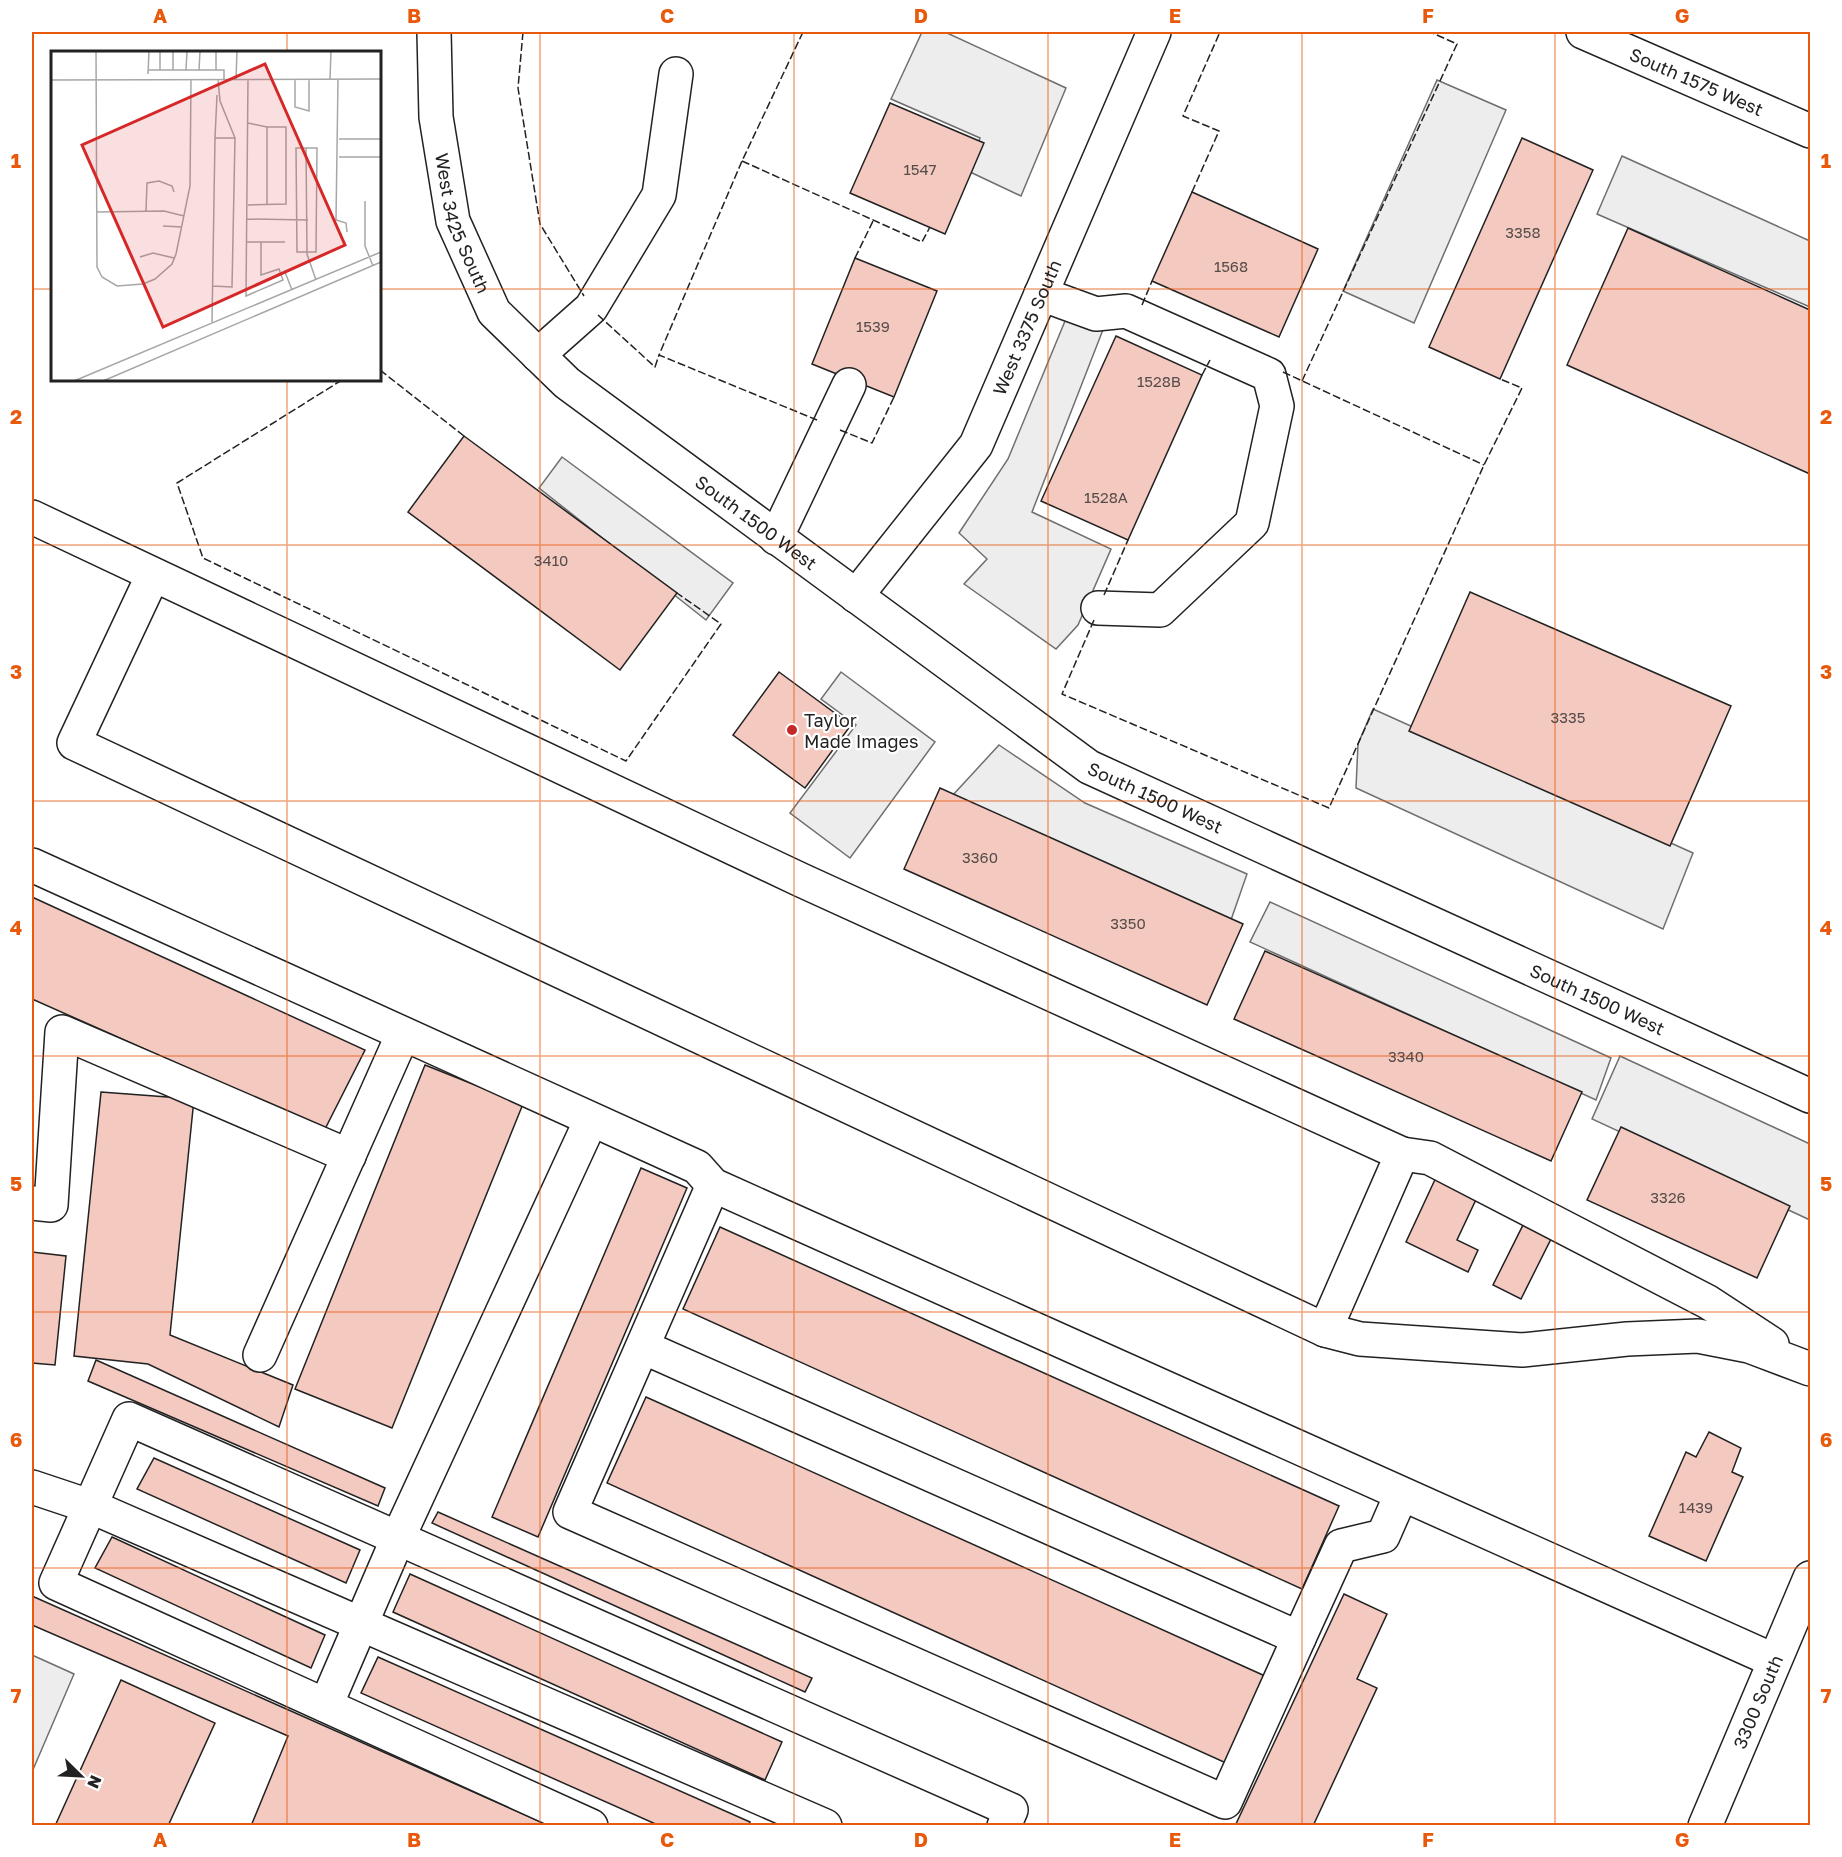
<svg xmlns="http://www.w3.org/2000/svg" width="1842" height="1857" font-family="'Golos Text',sans-serif">
  <style>
    .parking { fill: #ededed; stroke: #6f6f6f; stroke-width: 1.5 }
    .building { fill: #f3c9c0; stroke: #222; stroke-width: 1.5 }
    .lines { fill: none; stroke-linecap: round; stroke-linejoin: round }
    .minor-casing { stroke: #222; stroke-width: 36 }
    .minor { stroke: #fff; stroke-width: 33 }
    .fence { stroke: #222; stroke-width: 1.5; stroke-dasharray: 8 3; stroke-linecap: butt }
    .grid { fill: none; stroke: #e8590c; stroke-width: 1.5; stroke-opacity: 0.55 }
    .poi-dot { fill: #c62828; stroke: #fff; stroke-width: 2 }
    .labels { text-anchor: middle; dominant-baseline: central; stroke-width: 4.5; stroke-linejoin: round; paint-order: stroke }
    .number-label { font-size: 15px; fill: #564c4a }
    .street-label { font-size: 18px; fill: #222; stroke: #fff }
    .poi-label { font-size: 18px; fill: #222; stroke: #fff; text-anchor: start }
    .inset-road { fill: none; stroke: #a7a7a7; stroke-width: 1.5 }
    .view { fill: #d62828; fill-opacity: 0.15; stroke: #d62828; stroke-width: 3 }
    .inset-edge { fill: none; stroke: #222; stroke-width: 3 }
    .neatline { fill: none; stroke: #e8590c; stroke-width: 2 }
    .grid-label { font-size: 20px; text-anchor: middle; font-weight: bold; fill: #e8590c }
  </style>
  <rect width="100%" height="100%" fill="#fff"/>
  <g class="parking">
    <path d="M922 32H945L1066 88 1021 196 968 171 980 138 891 99Z"/>
    <path d="M1437 80 1506 110 1414 323 1343 291Z"/>
    <path d="M1622 156 1810 241V307L1597 214Z"/>
    <path d="M1070 309 1106 322 1032 512 1111 549 1078 625 1056 649 964 584 987 559 959 533 1008 459Z"/>
    <path d="M562 457 733 583 706 620 539 488Z"/>
    <path d="M841 672 935 742 850 858 790 813 856 725 821 699Z"/>
    <path d="M1373 709 1693 853 1663 929 1356 788 1358 744Z"/>
    <path d="M999 745 1085 803 1247 874 1231 920 952 796Z"/>
    <path d="M1270 902 1611 1058 1596 1100 1250 942Z"/>
    <path d="M1620 1056 1810 1144V1220L1592 1119Z"/>
    <path d="M32 1655 74 1674 32 1772Z"/>
  </g>
  <g class="building">
    <path d="M890 103 984 143 945 234 850 193Z"/>
    <path d="M1522 138 1593 170 1500 379 1429 347Z"/>
    <path d="M1192 192 1318 249 1279 337 1152 281Z"/>
    <path d="M1628 228 1810 310V474L1567 365Z"/>
    <path d="M855 258 937 291 894 397 812 364Z"/>
    <path d="M1116 336 1202 375 1128 540 1041 501Z"/>
    <path d="M464 436 677 593 620 670 408 512Z"/>
    <path d="M1470 592 1731 706 1670 846 1409 731Z"/>
    <path d="M779 672 851 725 805 788 733 735Z"/>
    <path d="M940 788 1243 924 1207 1005 904 869Z"/>
    <path d="M32 897 365 1050 325 1129 32 999Z"/>
    <path d="M1265 951 1582 1092 1551 1161 1234 1019Z"/>
    <path d="M425 1065 523 1104 392 1428 295 1389Z"/>
    <path d="M101 1092 194 1099 170 1335 293 1385 279 1427 148 1364 74 1356Z"/>
    <path d="M1621 1127 1790 1206 1757 1278 1587 1200Z"/>
    <path d="M641 1168 687 1188 538 1537 492 1517Z"/>
    <path d="M1439 1171 1480 1191 1457 1240 1478 1250 1468 1272 1406 1242Z"/>
    <path d="M1528 1215 1556 1229 1521 1299 1493 1285Z"/>
    <path d="M720 1227 1339 1506 1302 1589 683 1309Z"/>
    <path d="M32 1252 66 1256 55 1365 32 1363Z"/>
    <path d="M96 1360 385 1488 378 1506 88 1381Z"/>
    <path d="M646 1397 1265 1676 1226 1763 607 1483Z"/>
    <path d="M1709 1432 1741 1448 1732 1472 1743 1477 1706 1561 1649 1536 1686 1452 1696 1457Z"/>
    <path d="M154 1458 360 1550 346 1583 137 1489Z"/>
    <path d="M438 1512 812 1678 805 1692 432 1523Z"/>
    <path d="M112 1537 325 1635 311 1668 95 1568Z"/>
    <path d="M410 1574 782 1742 765 1780 393 1612Z"/>
    <path d="M1344 1594 1387 1614 1357 1679 1377 1688 1313 1826H1235Z"/>
    <path d="M32 1596 550 1826H251L288 1736 32 1625Z"/>
    <path d="M378 1657 750 1822 749 1826H660L361 1693Z"/>
    <path d="M121 1680 215 1723 168 1826H55Z"/>
  </g>
  <g class="lines">
    <g class="minor-casing">
      <g id="minor">
        <path id="s1" d="M434 32 436 117 453 221 494 312 567 383 1089 767 1810 1096"/>
        <path id="s2" d="M1583 32 1810 131"/>
        <path d="M1041 294 1096 314 1126 311 1269 375 1277 406 1252 523 1160 610 1098 608"/>
        <path d="M538 355 591 308 659 195 676 74"/>
        <path d="M32 517 801 880 1402 1154 1325 1330 74 743 153 575"/>
        <path d="M776 538 849 385"/>
        <path id="s3" d="M856 596 976 445 1154 32"/>
        <path d="M32 865 697 1167 713 1185 1773 1660"/>
        <path d="M1402 1154 1430 1158 1708 1302 1772 1344"/>
        <path d="M32 1203 51 1205 62 1032 349 1156"/>
        <path d="M1325 1330 1360 1339 1522 1350 1627 1339 1698 1336 1749 1346 1810 1369"/>
        <path d="M643 1347 1299 1638 1225 1802 570 1512 713 1185"/>
        <path d="M260 1355 403 1034"/>
        <path d="M32 1487 92 1507 825 1826"/>
        <path d="M1299 1638 1341 1546 1383 1536 1401 1495"/>
        <path d="M326 1705 398 1538 591 1120"/>
        <path d="M591 1826 56 1583 129 1419 1011 1810 1004 1826"/>
        <path id="s4" d="M1705 1826 1810 1578"/>
      </g>
    </g>
    <use href="#minor" class="minor"/>
    <g class="fence">
      <path d="M523 32 518 88 540 224 584 296"/>
      <path d="M803 32 742 161 659 355 817 420"/>
      <path d="M742 161 922 242 930 227"/>
      <path d="M1192 192 1219 131 1183 116 1220 32"/>
      <path d="M855 258 874 219"/>
      <path d="M1142 305 1152 281"/>
      <path d="M598 315 655 367 659 355"/>
      <path d="M380 370 464 436"/>
      <path d="M1283 372 1484 465"/>
      <path d="M1202 375 1210 360"/>
      <path d="M342 380 177 483 203 558 626 761 721 624 677 593"/>
      <path d="M1302 381 1457 44 1430 32"/>
      <path d="M840 430 872 443 894 397"/>
      <path d="M1104 595 1128 540"/>
      <path d="M1094 620 1062 694 1329 808 1484 465 1522 388 1500 379"/>
    </g>
  </g>
  <path class="grid" d="M287 32V52M540 32V1826M794 32V1826M1048 32V1826M1302 32V1826M1555 32V1826M32 289H52M380 289H1810M287 380V1826M32 545H1810M32 801H1810M32 1056H1810M32 1312H1810M32 1568H1810"/>
  <circle class="poi-dot" cx="792" cy="730" r="6"/>
  <g class="labels">
    <g class="number-label">
      <text x="920" y="169">1547</text>
      <text x="1523" y="232">3358</text>
      <text x="1231" y="266">1568</text>
      <text x="873" y="326">1539</text>
      <text x="1159" y="381">1528B</text>
      <text x="1106" y="497">1528A</text>
      <text x="551" y="560">3410</text>
      <text x="1568" y="717">3335</text>
      <text x="980" y="857">3360</text>
      <text x="1128" y="923">3350</text>
      <text x="1406" y="1056">3340</text>
      <text x="1668" y="1197">3326</text>
      <text x="1696" y="1507">1439</text>
    </g>
    <g class="street-label">
      <text stroke="none"><textPath href="#s2" startOffset="124">South 1575 West</textPath></text>
      <text stroke="none"><textPath href="#s1" startOffset="195">West 3425 South</textPath></text>
      <text stroke="none"><textPath href="#s3" startOffset="321">West 3375 South</textPath></text>
      <text stroke="none"><textPath href="#s1" startOffset="627">South 1500 West</textPath></text>
      <text stroke="none"><textPath href="#s1" startOffset="1113">South 1500 West</textPath></text>
      <text stroke="none"><textPath href="#s1" startOffset="1599">South 1500 West</textPath></text>
      <text stroke="none"><textPath href="#s4" startOffset="135">3300 South</textPath></text>
    </g>
    <g class="poi-label">
      <text x="804" y="720">Taylor<tspan x="804" dy="21">Made Images</tspan></text>
    </g>
  </g>
  <g transform="translate(51 51)">
    <rect width="330" height="330" fill="#fff"/>
    <path class="inset-road" d="M45 0 46 216 51 226 66 235 92 233 104 228 121 213 125 203 139 135 140 28M97 19H173V28M109 19V0M122 19V0M135 19 136 0M148 19 149 0M165 19V0M97 23 98 0M167 28 169 50 184 87M185 28 186 0M197 28 195 245 232 229 228 218 210 224V191M244 28V56L258 60V28M279 28 280 0M287 28 285 169 295 172 296 181M0 29 330 28M197 72 216 76M164 87 166 44M288 88H330M255 97H245L246 201H265L266 97H255L256 201V203L265 229M288 106H330M314 150V195L322 215M197 154 235 153V76H216V153M95 160 96 132 108 130 121 135 123 141M46 161 113 160 133 165M196 168 257 169M112 175 131 176M196 191H234M89 206 102 202 123 207M230 223 234 221 241 239M161 272 164 87H184L181 236 161 235M23 330 330 201M52 330 330 211"/>
    <path class="view" d="M214 13 294 194 112 276 31 94Z"/>
    <rect width="330" height="330" class="inset-edge"/>
  </g>
  <rect width="1842" height="1857" fill="none" stroke="#ffffff" stroke-width="66"/>
  <g transform="translate(81 1776) rotate(114)" stroke="#ffffff" stroke-width="4.5" paint-order="stroke">
  <path d="M0-4.5L10 22L0 15L-10 22Z" fill="#222222"/>
  <text y="-9" font-size="16" font-weight="bold" text-anchor="middle" fill="#222222">N</text>
  </g>
  <rect x="33" y="33" width="1776" height="1791" class="neatline"/>
  <g class="grid-label">
    <text x="160" y="23">A</text>
    <text x="414" y="23">B</text>
    <text x="667" y="23">C</text>
    <text x="921" y="23">D</text>
    <text x="1175" y="23">E</text>
    <text x="1428" y="23">F</text>
    <text x="1682" y="23">G</text>
    <text x="16" y="168">1</text>
    <text x="1826" y="168">1</text>
    <text x="16" y="424">2</text>
    <text x="1826" y="424">2</text>
    <text x="16" y="679">3</text>
    <text x="1826" y="679">3</text>
    <text x="16" y="935">4</text>
    <text x="1826" y="935">4</text>
    <text x="16" y="1191">5</text>
    <text x="1826" y="1191">5</text>
    <text x="16" y="1447">6</text>
    <text x="1826" y="1447">6</text>
    <text x="16" y="1703">7</text>
    <text x="1826" y="1703">7</text>
    <text x="160" y="1847">A</text>
    <text x="414" y="1847">B</text>
    <text x="667" y="1847">C</text>
    <text x="921" y="1847">D</text>
    <text x="1175" y="1847">E</text>
    <text x="1428" y="1847">F</text>
    <text x="1682" y="1847">G</text>
  </g>
</svg>
